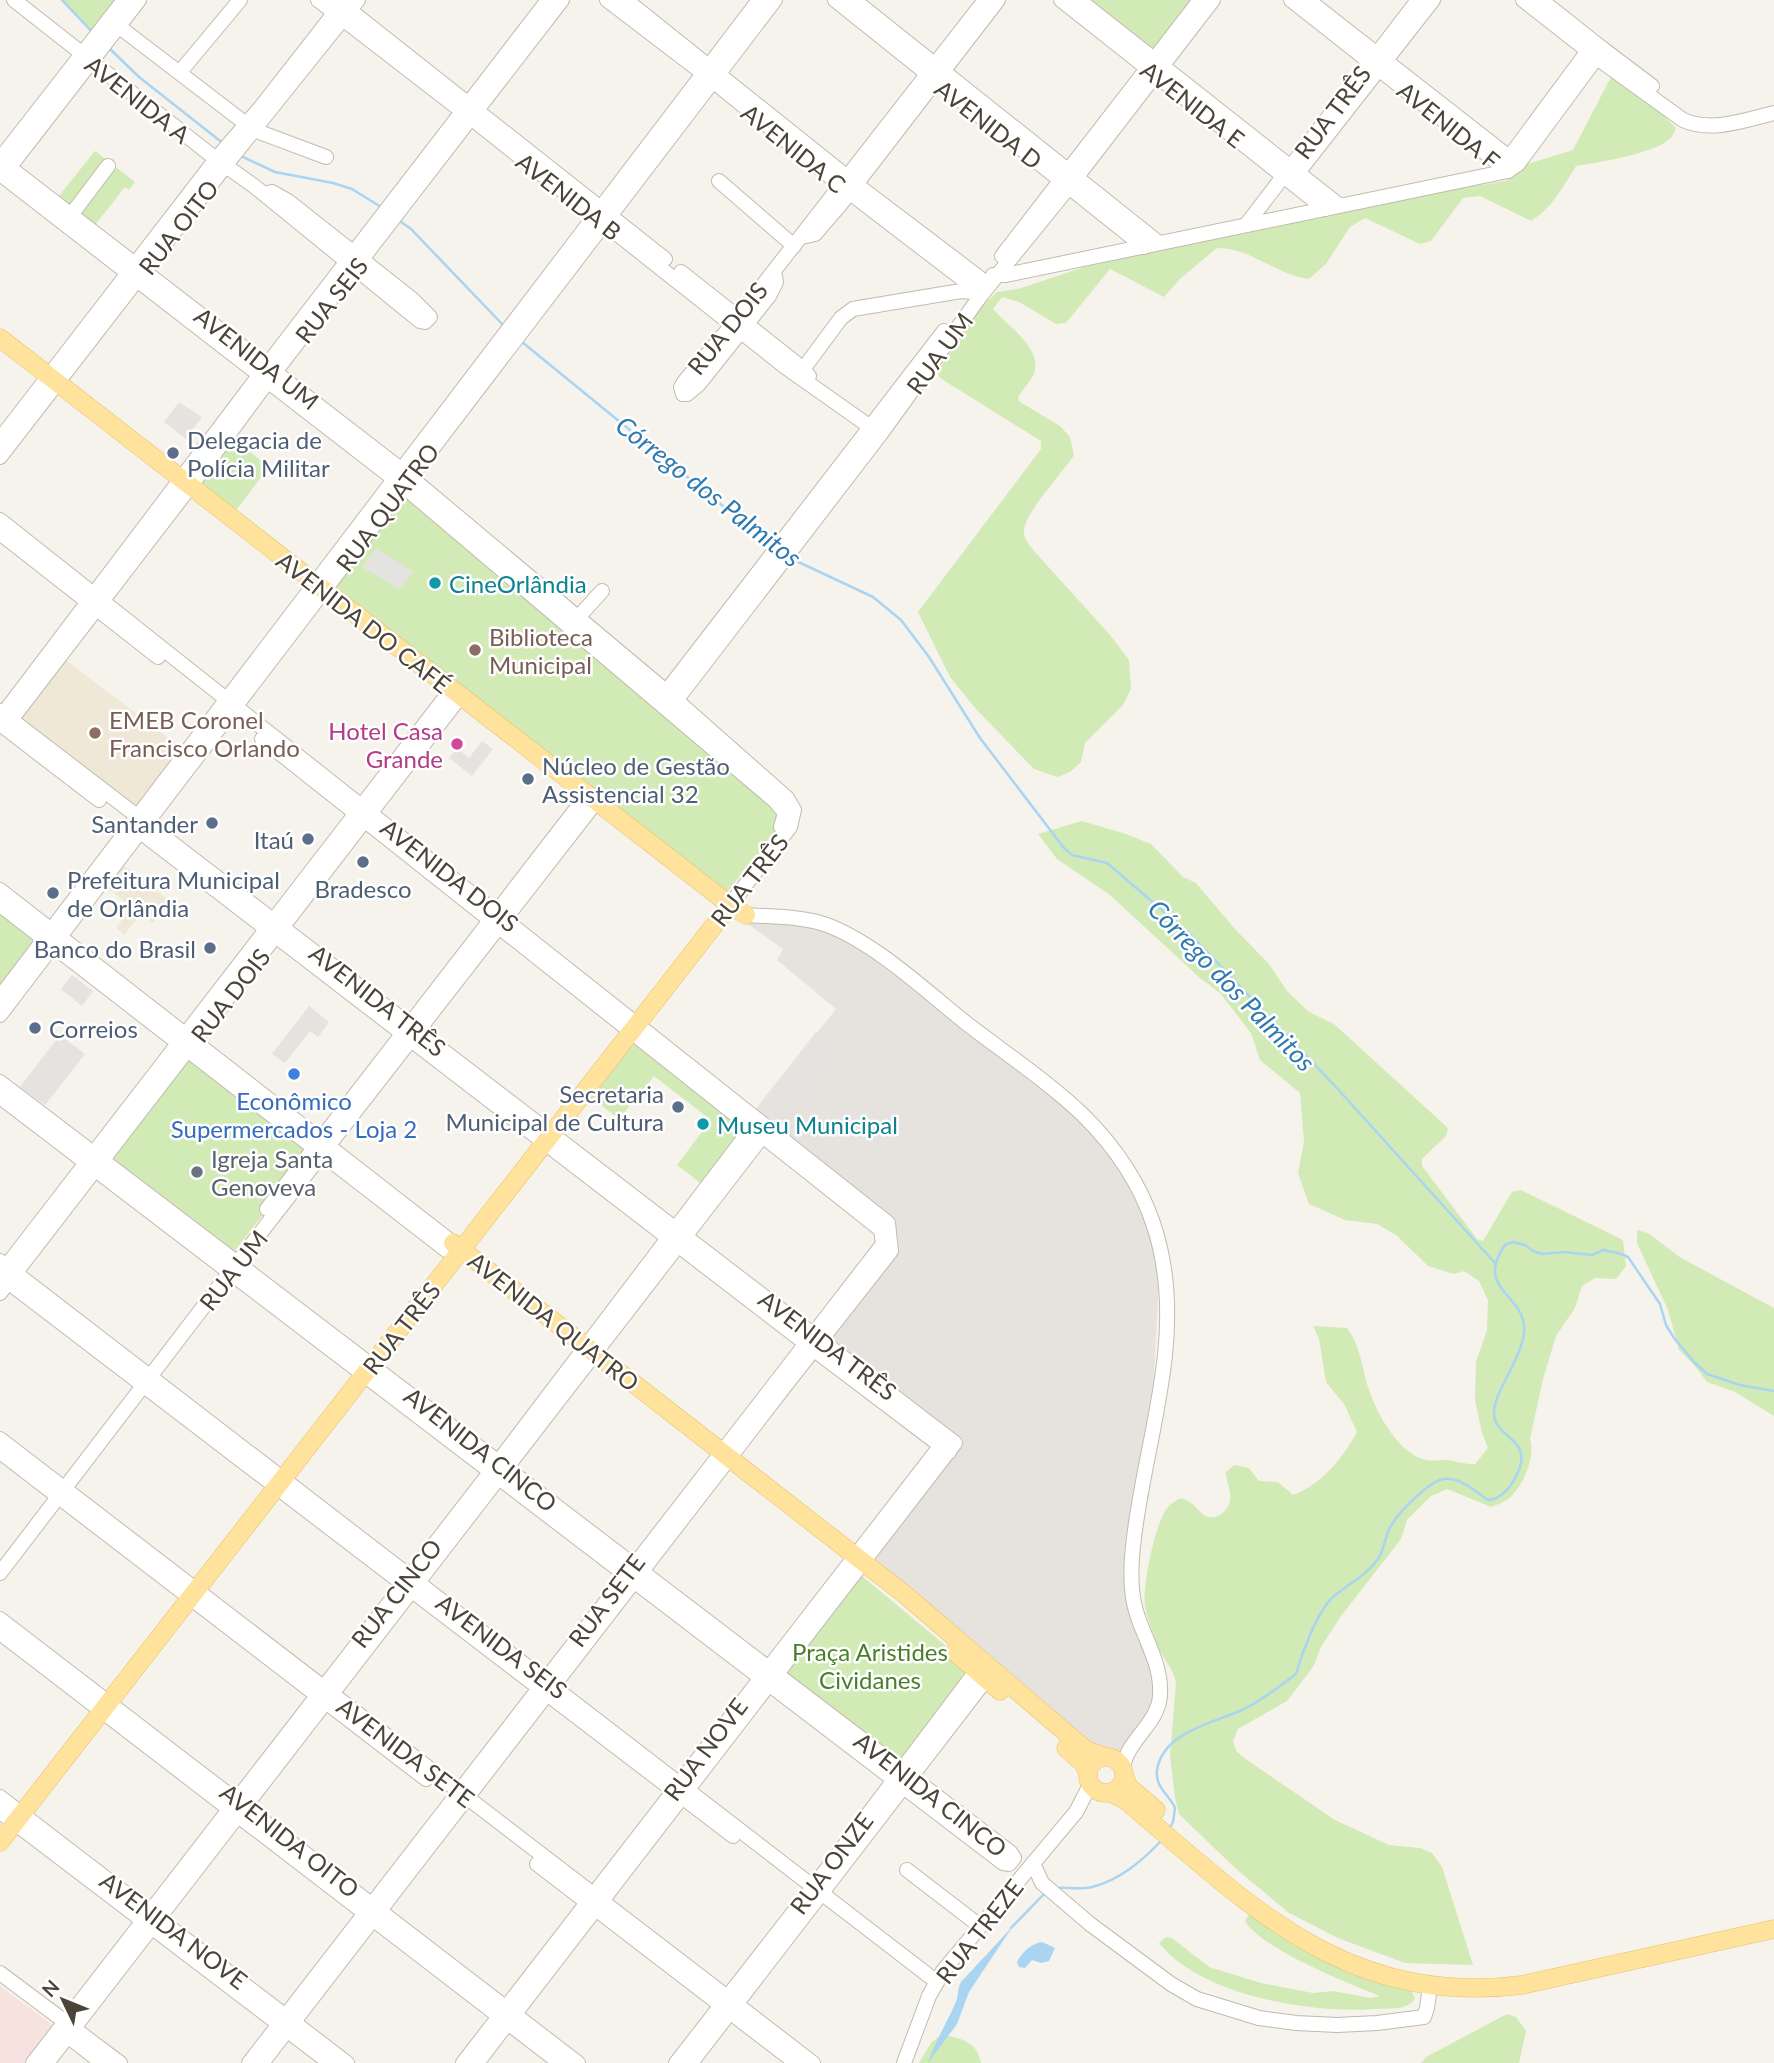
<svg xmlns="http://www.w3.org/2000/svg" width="1774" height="2063" font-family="Lato,sans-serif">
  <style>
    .industrial { fill: #e6e2dd }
    .education { fill: #efe8d6 }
    .medical { fill: #f6e3e0 }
    .green { fill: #d2eab5 }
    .parking { fill: #e5e3e0 }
    .water { fill: #a9d4f2 }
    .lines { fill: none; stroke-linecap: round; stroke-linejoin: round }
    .stream { stroke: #a9d4f2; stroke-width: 2.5 }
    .minor-casing { stroke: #c2bbae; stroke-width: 16 }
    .major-casing { stroke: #e6c16a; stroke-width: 19 }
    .minor { stroke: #fff; stroke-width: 14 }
    .major { stroke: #ffe39c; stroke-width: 18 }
    .service-dot { fill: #5c6f8a; stroke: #fff; stroke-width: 2.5 }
    .culture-dot { fill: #0f9aa8; stroke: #fff; stroke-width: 2.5 }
    .education-dot { fill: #8d6e63; stroke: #fff; stroke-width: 2.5 }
    .hotel-dot { fill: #d1479c; stroke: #fff; stroke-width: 2.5 }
    .shop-dot { fill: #3f7fe0; stroke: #fff; stroke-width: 2.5 }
    .worship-dot { fill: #6b7280; stroke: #fff; stroke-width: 2.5 }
    .labels { text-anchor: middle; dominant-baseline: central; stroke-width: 5; stroke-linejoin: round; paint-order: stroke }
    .street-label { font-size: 24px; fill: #4b4439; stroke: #fff }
    .service-label { font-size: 24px; fill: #4e5e75; stroke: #fff; text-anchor: start }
    .culture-label { font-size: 24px; fill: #0d838f; stroke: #fff; text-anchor: start }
    .education-label { font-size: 24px; fill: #785e54; stroke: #fff; text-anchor: start }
    .hotel-label { font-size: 24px; fill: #b23c85; stroke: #fff; text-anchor: end }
    .shop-label { font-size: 24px; fill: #366cbe; stroke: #fff }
    .worship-label { font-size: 24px; fill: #5b616d; stroke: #fff; text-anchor: start }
    .park-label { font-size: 24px; fill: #4a7f2a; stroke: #fff }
    .water-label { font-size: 26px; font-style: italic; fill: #2e7ab2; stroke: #fff }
  </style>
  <rect width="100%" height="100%" fill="#f6f3ec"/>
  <path class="industrial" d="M741 919 795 920 843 938 873 957 1075 1117 1106 1149 1135 1194 1151 1239 1158 1273V1302L1152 1409 1128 1529 1132 1591 1148 1649 1158 1700 1125 1747 1115 1754H1103L864 1562 955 1444 823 1339 889 1223 751 1115 836 1009 777 960 783 949Z"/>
  <g class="education">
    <path d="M60 656 187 752 138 818 11 720Z"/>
    <path d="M118 861 170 901 153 923 141 914 124 935 116 928 132 907 101 883Z"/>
  </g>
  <path class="medical" d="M0 1986 58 2029 32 2063H0Z"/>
  <g class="green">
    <path d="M62 0H119L94 33Z"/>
    <path d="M1079 0H1200L1154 59Z"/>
    <path d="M1612 75 1650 102 1676 128C1674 133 1672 138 1667 141 1652 153 1597 163 1576 166 1563 187 1552 208 1531 221L1480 196 1463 198 1431 241 1420 244 1365 218 1350 227 1326 264 1309 279C1275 275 1252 248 1217 248L1181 278 1164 297 1110 269 1066 323 1056 324 1019 302 1002 297 993 309C1008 327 1043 347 1034 374 1031 381 1022 390 1018 398L1020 402 1060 426 1070 437 1074 455C1064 471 1022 516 1024 532 1024 539 1030 546 1034 551L1110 635 1129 660 1131 689 1123 705 1085 743 1081 762 1070 772 1057 777 1034 769 976 709 950 677 918 612 1041 449V441L940 378 937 372 980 308 997 292 1018 289 1084 267 1397 198 1506 181 1524 165 1573 150Z"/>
    <path d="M95 151 135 182 129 190 125 187 92 229 55 201Z"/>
    <path d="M229 435 269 467 230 518 190 487Z"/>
    <path d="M404 491 774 800 780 828 722 898 330 588Z"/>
    <path d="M1082 821 1126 834 1151 844 1183 877 1196 883 1235 929 1269 964 1287 991 1309 1012 1334 1024 1448 1128 1446 1136 1422 1159V1166L1477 1239 1483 1241 1512 1192 1521 1190 1623 1240 1626 1266 1616 1279 1595 1278 1582 1286 1575 1308 1556 1336 1543 1379 1530 1439C1536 1457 1522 1489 1507 1500 1502 1503 1496 1505 1491 1507L1447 1489 1431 1496 1407 1520 1401 1539 1341 1616 1321 1647 1313 1667 1287 1701 1238 1729 1233 1741 1236 1751 1247 1760 1335 1820 1389 1845 1420 1848 1432 1853 1442 1867 1473 1965 1405 1963 1338 1938 1289 1913 1235 1868 1179 1814 1175 1798 1170 1756 1176 1683C1173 1666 1159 1655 1155 1639 1152 1629 1147 1618 1145 1607 1142 1587 1155 1522 1168 1507 1171 1503 1176 1501 1181 1498 1195 1503 1194 1507 1204 1515 1214 1522 1228 1512 1230 1501 1232 1492 1226 1481 1226 1472L1234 1465 1249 1468 1259 1481 1278 1482 1293 1495C1322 1484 1342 1459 1357 1432L1344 1404 1326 1382 1319 1339 1313 1326 1347 1328C1361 1346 1362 1369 1369 1390 1377 1414 1399 1454 1426 1460 1433 1462 1441 1459 1448 1460 1458 1462 1465 1464 1475 1464L1488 1448 1482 1433 1475 1400 1476 1362 1487 1330 1488 1300 1479 1281 1464 1271 1454 1274 1428 1266 1396 1235 1377 1224 1345 1220 1309 1204 1298 1173 1304 1141 1300 1093 1260 1060 1251 1033 1220 993 1200 978 1110 895 1057 859 1038 834Z"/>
    <path d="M0 905 44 939 0 997Z"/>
    <path d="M630 1032 751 1129 707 1188 677 1165 711 1120 654 1076 619 1119 585 1092Z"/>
    <path d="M187 1051 314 1149 230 1257 102 1160Z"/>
    <path d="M1637 1230 1648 1233 1681 1258 1774 1308V1416L1735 1392 1707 1382 1694 1365 1679 1350 1668 1310 1637 1243Z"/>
    <path d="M856 1571 976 1671 901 1771 775 1674Z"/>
    <path d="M1249 1915 1254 1916 1294 1945 1332 1964 1411 1990 1415 1998C1408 2011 1389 2008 1376 2009 1312 2014 1201 1996 1159 1943L1166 1937 1172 1938 1209 1967 1261 1983 1313 1993 1333 1991 1371 1998 1380 1996C1350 1984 1261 1949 1245 1921Z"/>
    <path d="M1507 2014 1516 2017 1526 2031 1519 2063H1421L1426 2057Z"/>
    <path d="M942 2034C961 2039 977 2041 981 2063H919L931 2043Z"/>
  </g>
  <g class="parking">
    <path d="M179 402 202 417 186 439 164 422Z"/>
    <path d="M376 548 414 572 399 589 362 567Z"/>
    <path d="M482 741 493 749 472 776 449 758 457 748 469 758Z"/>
    <path d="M72 975 93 991 82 1006 61 989Z"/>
    <path d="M309 1006 329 1022 318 1037 310 1031 285 1063 272 1054Z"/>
    <path d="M816 1032 841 1052 787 1121 762 1101Z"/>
    <path d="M60 1035 85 1054 45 1105 20 1087Z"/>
  </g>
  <g class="water">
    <path d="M1013 1926 969 1992 957 2024 928 2063C935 2042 946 2024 955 2004 959 1997 957 1989 961 1982Z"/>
    <path d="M1042 1942 1055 1948 1049 1961 1041 1963 1032 1960 1025 1968 1019 1967 1017 1962C1021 1953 1032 1943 1042 1942Z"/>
  </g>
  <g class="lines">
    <g class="stream">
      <path d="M62 0 93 33"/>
      <path d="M108 47 139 77 224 144"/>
      <path d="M241 156 275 172 333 183 352 189 381 207"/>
      <path d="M397 219 411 229 504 326"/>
      <path d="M522 342 772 546"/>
      <path d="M792 559 873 597 901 620 929 657 980 738 1064 848 1072 855 1107 863 1190 934 1335 1086 1495 1263"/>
      <path d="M1169 1829 1173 1822 1175 1808C1169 1794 1155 1788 1157 1770 1163 1732 1213 1723 1242 1710 1261 1701 1279 1687 1296 1674 1302 1653 1317 1612 1333 1597 1348 1584 1366 1576 1378 1559 1385 1549 1385 1534 1392 1524 1400 1511 1426 1485 1440 1480 1457 1474 1475 1491 1488 1500 1499 1499 1507 1491 1513 1482 1540 1437 1494 1441 1494 1413 1493 1392 1527 1352 1524 1326 1521 1293 1475 1288 1505 1245L1513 1242 1525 1245 1533 1251 1542 1254 1564 1252 1592 1255 1603 1250 1618 1253 1628 1257 1660 1304 1666 1325 1674 1338 1694 1362 1707 1374 1740 1385 1774 1391"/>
      <path d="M1058 1888C1069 1887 1081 1890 1092 1887 1120 1880 1142 1861 1162 1840"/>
      <path d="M1011 1928 1045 1893"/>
    </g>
    <g class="minor-casing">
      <g id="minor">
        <path d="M14 0 216 159 254 186 420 321 425 322 430 317 412 299 288 201 272 192 264 194"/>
        <path d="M318 0 472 119 784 366 876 431"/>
        <path d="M337 0 665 259"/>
        <path d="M607 0 713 81 850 193 982 294"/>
        <path d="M626 0 856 184 989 285"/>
        <path d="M835 0 1144 247"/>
        <path d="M854 0 1159 243"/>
        <path d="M1061 0 1325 209"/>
        <path d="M1079 0 1339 205"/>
        <path d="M1291 0 1508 171"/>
        <path d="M1308 0 1518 164"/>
        <path d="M1523 0 1597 58 1683 120C1712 133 1745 120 1774 113"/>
        <path d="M109 19 254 130 326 157"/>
        <path d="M1603 49 1652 86"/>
        <path d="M180 72 240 0"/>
        <path d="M0 159 124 0"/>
        <path d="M0 160 402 470 667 692 787 798 794 810 790 827 730 905"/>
        <path d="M1505 163 1593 44"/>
        <path d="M5 173 139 0"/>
        <path d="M0 174 403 486 775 801 785 813 781 827"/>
        <path d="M1293 179 1433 0"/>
        <path d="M719 181 794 246"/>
        <path d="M71 215 108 166"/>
        <path d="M1246 225 1418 0"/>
        <path d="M802 237 815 234 840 205 998 0"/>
        <path d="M1002 256 1200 0"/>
        <path d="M774 271 776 282 769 296 699 384 687 394H683L681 387 684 382 732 325 738 317 985 0"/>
        <path d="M681 272 796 363 809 376"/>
        <path d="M993 275H1006L1508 171 1518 164 1603 49 1541 0"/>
        <path d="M798 376 841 318 853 309 961 291 973 292 979 297"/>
        <path d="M0 439 216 159 260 108 339 7"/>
        <path d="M0 457 233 156 358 0"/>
        <path d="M0 520 888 1223 891 1251 785 1386 262 2063"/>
        <path d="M0 533 158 657"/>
        <path d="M573 623 602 591"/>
        <path d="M662 697 944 331"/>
        <path d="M671 707 880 435 982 294 1069 187 1213 0"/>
        <path d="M0 711 955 1443 477 2063"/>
        <path d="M0 718 267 365 548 0"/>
        <path d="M0 724 99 800"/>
        <path d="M7 725 190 487 268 381 562 0"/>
        <path d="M262 739 881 1230 882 1236"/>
        <path d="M143 834 805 1343 949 1452"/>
        <path d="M0 890 453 1243"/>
        <path d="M0 905 446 1250"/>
        <path d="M746 915C772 917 802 916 827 925 875 943 926 991 966 1023 1005 1053 1047 1081 1083 1115 1152 1183 1175 1260 1165 1355 1159 1412 1144 1467 1136 1523 1132 1550 1128 1584 1136 1611 1144 1639 1162 1664 1160 1695 1159 1723 1128 1739 1123 1767"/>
        <path d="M0 997 759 0"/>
        <path d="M0 1015 775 0"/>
        <path d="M0 1082 1010 1852 1014 1858 1009 1864 1003 1863 0 1097"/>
        <path d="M267 1209 587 795"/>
        <path d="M0 1261 937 1982"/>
        <path d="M1 1273 451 690"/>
        <path d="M0 1276 733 1836"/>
        <path d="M0 1293 460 697"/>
        <path d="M0 1439 813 2063"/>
        <path d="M0 1452 426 1779"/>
        <path d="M0 1573 230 1272 596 802"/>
        <path d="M0 1619 578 2063"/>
        <path d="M0 1633 560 2063"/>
        <path d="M0 1797 347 2063"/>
        <path d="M0 1812 330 2063"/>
        <path d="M1033 1863 1042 1883 1090 1924 1171 1984 1197 1999 1259 2018 1296 2023 1337 2025 1377 2023 1424 2017 1427 2008 1430 1986"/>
        <path d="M537 1864 796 2063"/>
        <path d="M907 1870 980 1926"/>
        <path d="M0 1973 120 2063"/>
        <path d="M60 2030 102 2063"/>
        <path d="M33 2063 498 1462 757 1121"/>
        <path d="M47 2063 768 1129"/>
        <path d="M249 2063 883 1244 882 1236"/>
        <path d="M463 2063 945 1440"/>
        <path d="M676 2063 814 1886 983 1662"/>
        <path d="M691 2063 991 1673"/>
        <path d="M904 2063 929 1996 943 1971 1076 1812 1090 1785"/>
      </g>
    </g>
    <g class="major-casing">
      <g id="major">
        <path d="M0 338 730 905 746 915"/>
        <path d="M453 1243 903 1593 1086 1750 1103 1756"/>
        <path d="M955 1652 1000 1691"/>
        <path d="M1066 1748 1084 1764 1088 1773"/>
        <circle cx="1106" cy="1775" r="18"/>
        <path d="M1125 1778 1129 1787 1156 1810"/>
        <path d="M1111 1793 1124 1799C1249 1904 1344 2007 1522 1985L1774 1929"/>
        <path d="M0 1842 730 905"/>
      </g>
    </g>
    <use href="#minor" class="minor"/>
    <use href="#major" class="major"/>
  </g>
  <g class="service-dot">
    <circle cx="173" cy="453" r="7"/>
    <circle cx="528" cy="779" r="7"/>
    <circle cx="212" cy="823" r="7"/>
    <circle cx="308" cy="839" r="7"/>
    <circle cx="363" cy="862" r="7"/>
    <circle cx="53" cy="893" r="7"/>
    <circle cx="210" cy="948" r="7"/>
    <circle cx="35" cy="1028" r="7"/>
    <circle cx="678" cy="1107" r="7"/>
  </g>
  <g class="culture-dot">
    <circle cx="435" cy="583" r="7"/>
    <circle cx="703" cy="1124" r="7"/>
  </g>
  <g class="education-dot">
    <circle cx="475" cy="650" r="7"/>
    <circle cx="95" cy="733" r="7"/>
  </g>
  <circle class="hotel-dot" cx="457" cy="744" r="7"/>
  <circle class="shop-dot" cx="294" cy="1074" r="7"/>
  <circle class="worship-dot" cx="197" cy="1172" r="7"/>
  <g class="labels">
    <g class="street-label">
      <text transform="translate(138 99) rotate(38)">AVENIDA A</text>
      <text transform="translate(1193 104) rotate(38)">AVENIDA E</text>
      <text transform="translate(1332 112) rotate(-53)">RUA TRÊS</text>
      <text transform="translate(989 124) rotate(38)">AVENIDA D</text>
      <text transform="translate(1449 125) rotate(39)">AVENIDA F</text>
      <text transform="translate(794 148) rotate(39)">AVENIDA C</text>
      <text transform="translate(569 196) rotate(38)">AVENIDA B</text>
      <text transform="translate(178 227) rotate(-52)">RUA OITO</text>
      <text transform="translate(331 300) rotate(-52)">RUA SEIS</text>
      <text transform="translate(727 328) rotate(-51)">RUA DOIS</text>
      <text transform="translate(939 353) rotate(-54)">RUA UM</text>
      <text transform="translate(257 358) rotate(38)">AVENIDA UM</text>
      <text transform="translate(387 507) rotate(-53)">RUA QUATRO</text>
      <text transform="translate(364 622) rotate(38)">AVENIDA DO CAFÉ</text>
      <text transform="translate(450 875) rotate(38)">AVENIDA DOIS</text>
      <text transform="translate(749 880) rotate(-52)">RUA TRÊS</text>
      <text transform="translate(230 995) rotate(-52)">RUA DOIS</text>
      <text transform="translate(378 1000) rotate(38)">AVENIDA TRÊS</text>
      <text transform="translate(233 1270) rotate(-52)">RUA UM</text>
      <text transform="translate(554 1321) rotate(38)">AVENIDA QUATRO</text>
      <text transform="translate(401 1328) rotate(-52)">RUA TRÊS</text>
      <text transform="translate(828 1345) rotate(37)">AVENIDA TRÊS</text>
      <text transform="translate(481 1449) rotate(38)">AVENIDA CINCO</text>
      <text transform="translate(396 1593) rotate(-52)">RUA CINCO</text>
      <text transform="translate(606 1600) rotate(-53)">RUA SETE</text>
      <text transform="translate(502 1646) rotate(37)">AVENIDA SEIS</text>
      <text transform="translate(705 1749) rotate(-53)">RUA NOVE</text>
      <text transform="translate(406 1752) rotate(37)">AVENIDA SETE</text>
      <text transform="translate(931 1794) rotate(38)">AVENIDA CINCO</text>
      <text transform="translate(290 1840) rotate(38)">AVENIDA OITO</text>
      <text transform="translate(831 1863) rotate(-53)">RUA ONZE</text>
      <text transform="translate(174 1930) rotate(37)">AVENIDA NOVE</text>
      <text transform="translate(979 1931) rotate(-52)">RUA TREZE</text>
    </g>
    <g class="service-label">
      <text x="187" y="439">Delegacia de<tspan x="187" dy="28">Polícia Militar</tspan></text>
      <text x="542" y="765">Núcleo de Gestão<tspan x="542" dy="28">Assistencial 32</tspan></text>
      <text x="198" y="823" text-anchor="end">Santander</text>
      <text x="294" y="839" text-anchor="end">Itaú</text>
      <text x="67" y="879">Prefeitura Municipal<tspan x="67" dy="28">de Orlândia</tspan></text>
      <text x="363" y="888" text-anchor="middle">Bradesco</text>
      <text x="196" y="948" text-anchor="end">Banco do Brasil</text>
      <text x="49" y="1028">Correios</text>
      <text x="664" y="1093" text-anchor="end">Secretaria<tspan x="664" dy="28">Municipal de Cultura</tspan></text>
    </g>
    <g class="culture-label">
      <text x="449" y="583">CineOrlândia</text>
      <text x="717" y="1124">Museu Municipal</text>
    </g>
    <g class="education-label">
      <text x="489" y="636">Biblioteca<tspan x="489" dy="28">Municipal</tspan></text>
      <text x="109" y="719">EMEB Coronel<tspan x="109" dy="28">Francisco Orlando</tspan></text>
    </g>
    <g class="hotel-label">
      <text x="443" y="730">Hotel Casa<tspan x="443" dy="28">Grande</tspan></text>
    </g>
    <g class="shop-label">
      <text x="294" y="1100">Econômico<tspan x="294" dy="28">Supermercados - Loja 2</tspan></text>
    </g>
    <g class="worship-label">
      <text x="211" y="1158">Igreja Santa<tspan x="211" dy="28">Genoveva</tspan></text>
    </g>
    <g class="park-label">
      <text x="870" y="1651">Praça Aristides<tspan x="870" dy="28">Cividanes</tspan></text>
    </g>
    <g class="water-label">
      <text transform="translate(709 491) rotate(38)">Córrego dos Palmitos</text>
      <text transform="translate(1232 985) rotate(46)">Córrego dos Palmitos</text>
    </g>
  </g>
  <g transform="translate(63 2000) rotate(313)" stroke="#ffffff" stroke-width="5" paint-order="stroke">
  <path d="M0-5L12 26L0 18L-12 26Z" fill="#4b4439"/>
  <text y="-10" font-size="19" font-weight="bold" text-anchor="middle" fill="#4b4439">N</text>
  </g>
</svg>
